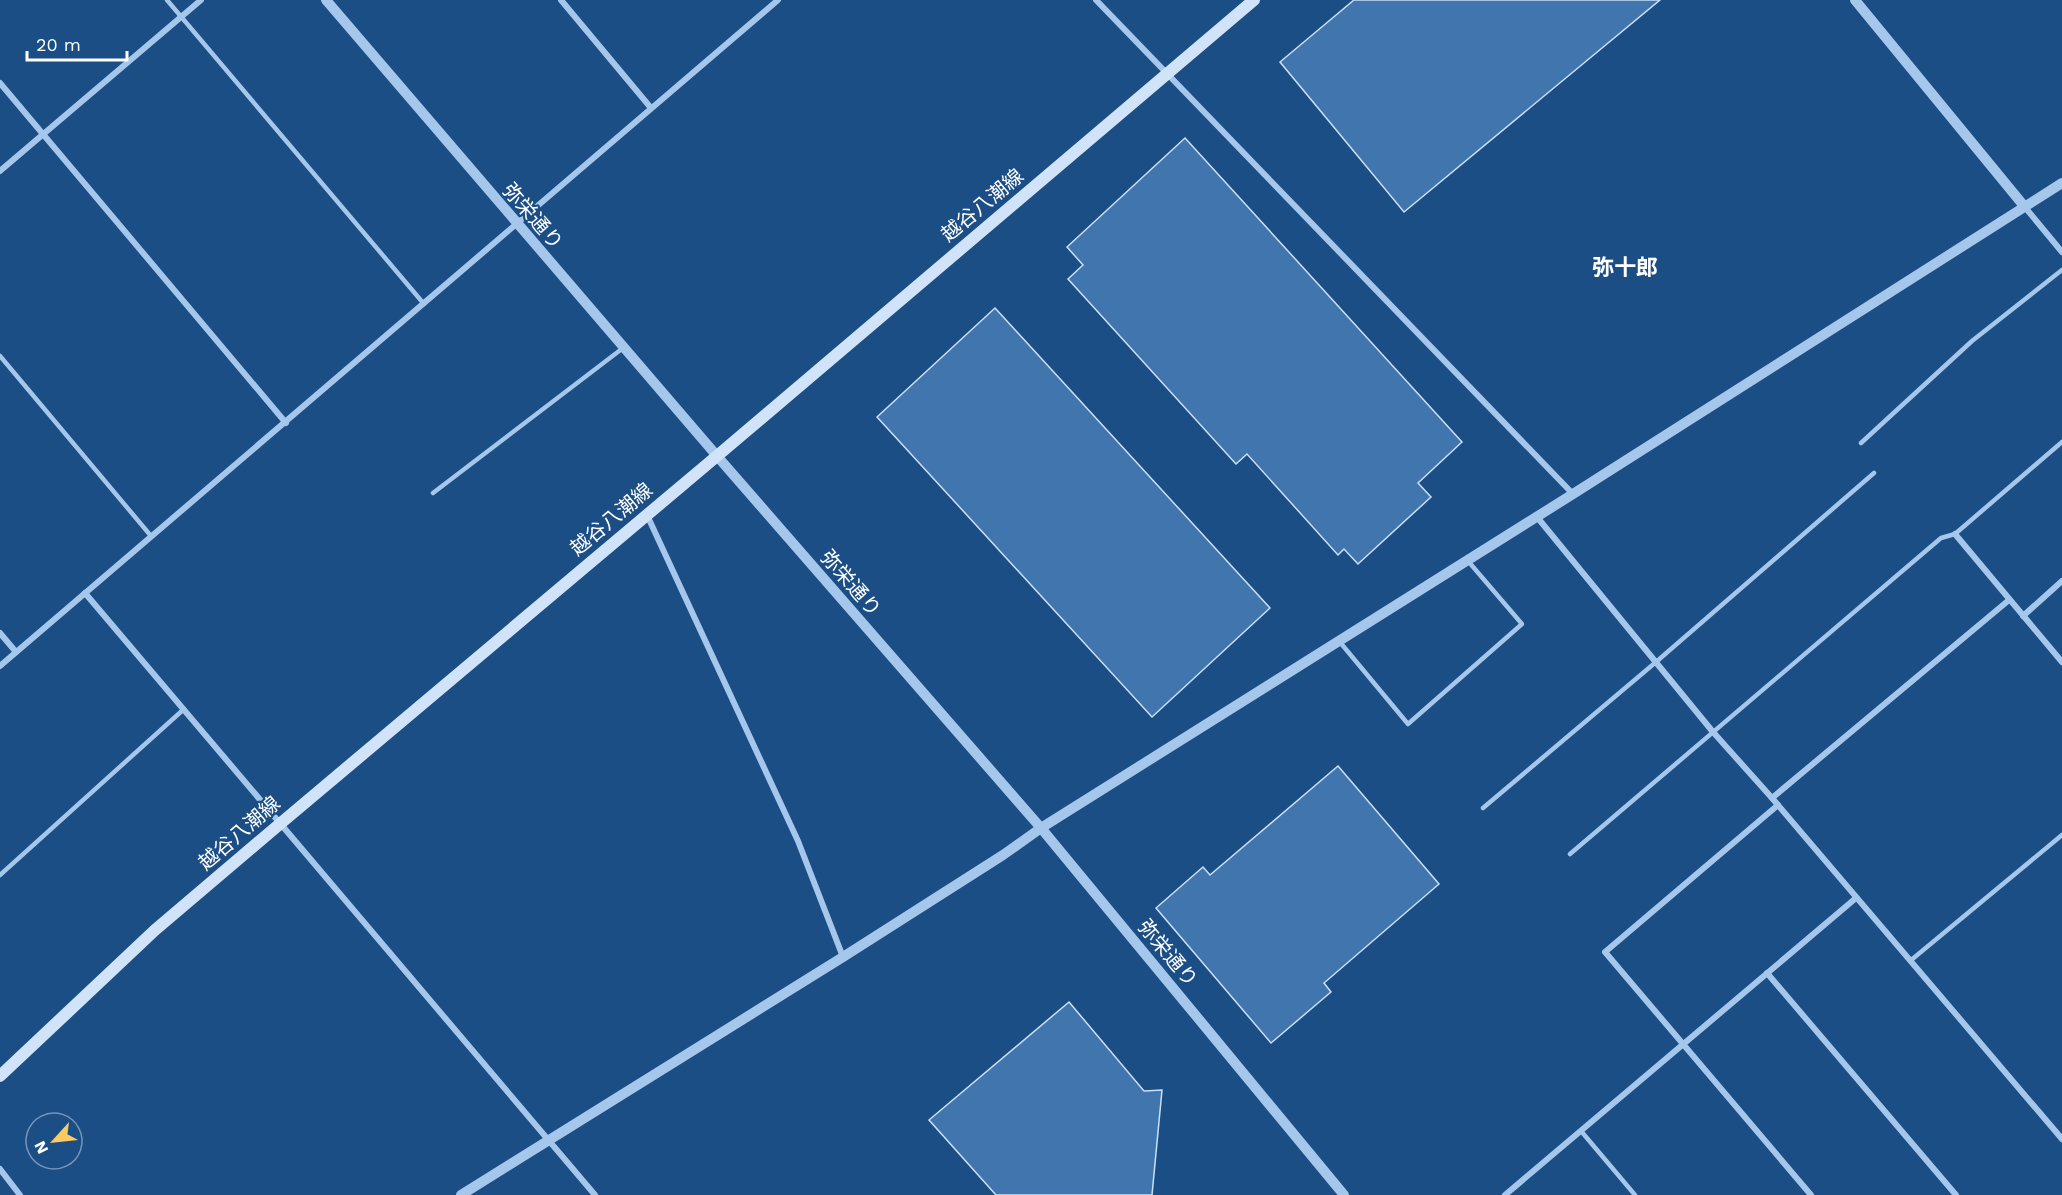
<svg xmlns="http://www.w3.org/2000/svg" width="2062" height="1195" font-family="'Work Sans','Noto Sans JP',sans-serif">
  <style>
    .building { fill: #4175ad; stroke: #cae0f8; stroke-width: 1.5 }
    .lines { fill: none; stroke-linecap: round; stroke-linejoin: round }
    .service { stroke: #a5c7eb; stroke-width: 4.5 }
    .minor { stroke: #a5c7eb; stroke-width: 6 }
    .tertiary { stroke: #a5c7eb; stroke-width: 10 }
    .secondary { stroke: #d1e3f8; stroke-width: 12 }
    .labels { text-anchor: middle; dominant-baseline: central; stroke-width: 4.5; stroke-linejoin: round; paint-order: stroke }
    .street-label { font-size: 20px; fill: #fff; stroke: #1c4e86 }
    .quarter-label { font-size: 22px; font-weight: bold; fill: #fff; stroke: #1c4e86 }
  </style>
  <rect width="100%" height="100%" fill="#1c4e86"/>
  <g class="building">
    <path d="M1354 0H1660L1404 212 1280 62Z"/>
    <path d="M1185 138 1462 442 1418 483 1431 497 1358 564 1344 549 1338 555 1247 454 1236 464 1068 279 1083 265 1067 247Z"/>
    <path d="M995 308 1270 608 1152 717 877 417Z"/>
    <path d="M1338 766 1439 884 1324 983 1331 992 1271 1043 1156 908 1203 867 1210 875Z"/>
    <path d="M1069 1002 1144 1091 1162 1090 1152 1195H996L929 1120Z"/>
  </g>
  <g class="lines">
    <g class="service">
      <path d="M167 0 424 304"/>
      <path d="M0 356 151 536"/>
      <path d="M1861 443 1972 341 2062 270"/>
      <path d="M433 493 623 348"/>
      <path d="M1339 641 1408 724 1522 624 1468 561"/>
      <path d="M1483 808 1656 662 1874 473"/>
      <path d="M1570 854 1941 538 1955 534 2062 442"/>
      <path d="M0 875 184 709"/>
      <path d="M1910 961 2062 835"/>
      <path d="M1581 1131 1635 1195"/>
    </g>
    <g class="minor">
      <path d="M561 0 651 108"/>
      <path d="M1096 0 1573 494"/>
      <path d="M0 83 286 423"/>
      <path d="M0 171 201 0"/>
      <path d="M2024 206 2062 252"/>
      <path d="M647 515 798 841 843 957"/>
      <path d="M1537 517 1713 732 1772 798 2062 1139"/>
      <path d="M1955 534 2062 662"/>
      <path d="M85 593 595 1195"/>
      <path d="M2023 616 2062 581"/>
      <path d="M0 633 16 652"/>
      <path d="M0 666 778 0"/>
      <path d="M1772 798 2009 600"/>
      <path d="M1778 805 1605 952 1811 1195"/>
      <path d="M1767 973 1956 1195"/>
      <path d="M0 1169 20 1195"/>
      <path d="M1505 1195 1856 898"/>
    </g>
    <g class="tertiary">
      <path d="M326 0 717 456 1041 828 1344 1195"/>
      <path d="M1855 0 2024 206"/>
      <path d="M461 1195 843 957 1003 855 1041 828 1573 494 2062 183"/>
    </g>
    <path class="secondary" d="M0 1076 155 930 281 823 717 456 1254 0"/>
  </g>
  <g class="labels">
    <g class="street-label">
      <text transform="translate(982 205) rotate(-40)">越谷八潮線</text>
      <text transform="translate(533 216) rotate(49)">弥栄通り</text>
      <text transform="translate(611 519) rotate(-40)">越谷八潮線</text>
      <text transform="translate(851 583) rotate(49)">弥栄通り</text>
      <text transform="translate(239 833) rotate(-41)">越谷八潮線</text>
      <text transform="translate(1168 953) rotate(50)">弥栄通り</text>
    </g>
    <g class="quarter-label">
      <text x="1625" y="267">弥十郎</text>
    </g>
  </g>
  <g transform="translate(54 1141) rotate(243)"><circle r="28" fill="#1c4e86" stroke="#7795b6" stroke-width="1.5"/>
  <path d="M0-4.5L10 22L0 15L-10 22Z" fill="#fbca63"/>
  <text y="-9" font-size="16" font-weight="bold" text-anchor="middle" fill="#ffffff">N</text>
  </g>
  <path d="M27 51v9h100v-9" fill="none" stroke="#ffffff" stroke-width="3"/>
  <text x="36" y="51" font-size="18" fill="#ffffff" stroke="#1c4e86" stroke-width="4.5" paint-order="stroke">20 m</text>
</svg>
